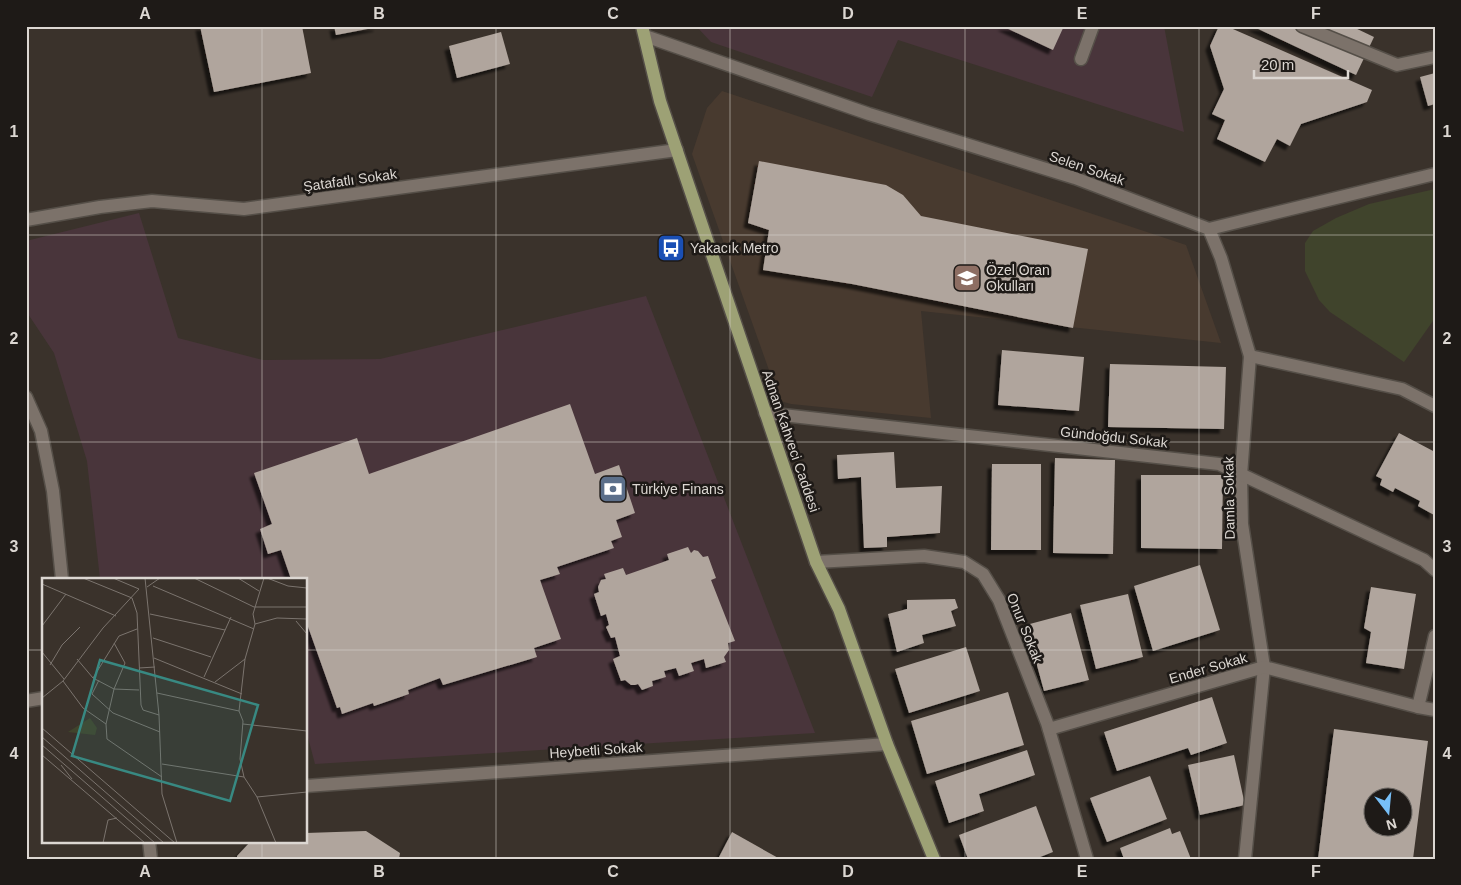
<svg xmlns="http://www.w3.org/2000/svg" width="1461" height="885" font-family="Helvetica,sans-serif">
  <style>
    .commercial { fill: #49353b }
    .built { fill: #483a2f }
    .green { fill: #40442c }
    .building { fill: #b0a59d; fill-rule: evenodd; filter: url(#shadow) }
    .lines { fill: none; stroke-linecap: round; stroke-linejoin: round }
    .minor-casing { stroke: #554f48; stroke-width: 15 }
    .major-casing { stroke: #554f48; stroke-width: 15 }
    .minor { stroke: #7c726a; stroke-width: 12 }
    .major { stroke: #9da175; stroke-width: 12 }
    .grid { fill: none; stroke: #dcd7d2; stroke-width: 1; stroke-opacity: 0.55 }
    .labels { text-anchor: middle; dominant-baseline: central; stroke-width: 5; stroke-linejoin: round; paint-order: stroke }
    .street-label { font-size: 14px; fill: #dcd7d2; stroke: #1e1a17 }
    .poi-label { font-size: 14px; fill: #dcd7d2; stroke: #1e1a17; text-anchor: start }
    .inset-road { fill: none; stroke: #7b746e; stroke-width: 1 }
    .view { fill: #388982; fill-opacity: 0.15; stroke: #388982; stroke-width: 2.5 }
    .inset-edge { fill: none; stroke: #dcd7d2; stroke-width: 2.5 }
    .neatline { fill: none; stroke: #dcd7d2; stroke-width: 2 }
    .grid-label { font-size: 16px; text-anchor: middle; font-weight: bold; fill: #dcd7d2 }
  </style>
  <defs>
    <filter id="shadow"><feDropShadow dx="-4.5" dy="4.5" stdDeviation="1" flood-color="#0009"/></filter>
  </defs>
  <rect width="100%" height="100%" fill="#3a322b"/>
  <g class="commercial">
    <path d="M696 26H1164L1184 132 898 40 872 97 711 42Z"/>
    <path d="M139 213 178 338 263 360 380 359 646 296 815 733 315 764 306 730V579H100L87 461 54 353 26 311V241Z"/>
  </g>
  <path class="built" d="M722 91 1186 245 1221 343 921 311 931 418 791 404 780 401 692 154 707 108Z"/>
  <path class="green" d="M1435 189V318L1404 362 1330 312 1319 300 1305 271V243L1313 231 1336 218 1369 204Z"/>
  <g class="building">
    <path d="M200 26H302L311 73 214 92Z"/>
    <path d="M334 26H378V27L336 35Z"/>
    <path d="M1002 26H1064L1053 50Z"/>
    <path d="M1219 26H1226L1372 90 1367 102 1301 124 1290 146 1277 139 1265 162 1217 139 1225 120 1212 114 1224 89 1210 46Z"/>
    <path d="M1252 26H1351L1374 37 1356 75Z"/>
    <path d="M501 32 510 64 457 78 449 46Z"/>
    <path d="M1435 73V104L1428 106 1420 77Z"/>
    <path d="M759 161 886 185 903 195 921 216 1088 249 1073 328 852 284 763 270 769 230 748 223Z"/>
    <path d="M1002 350 1084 357 1079 411 998 405Z"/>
    <path d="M1110 364 1226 367 1224 429 1108 427Z"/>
    <path d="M570 404 595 474 619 465 635 513 616 520 622 537 611 541 614 548 557 567 560 574 540 580 561 639 534 648 537 657 443 685 440 678 408 690 409 694 374 706 373 703 342 714 340 707 337 708 306 621V579H291L281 550 268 554 260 529 272 524 254 473 357 438 369 474Z"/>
    <path d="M1399 433 1435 452 1434 515 1418 506 1420 501 1395 488 1393 492 1380 485 1382 479 1376 476Z"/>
    <path d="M894 452 896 488 942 486 940 533 887 537V547L864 548 861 477 838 479 837 455Z"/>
    <path d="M1055 458 1115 460 1113 554 1053 553Z"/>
    <path d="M992 464H1041V550H991Z"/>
    <path d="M1141 475H1223L1222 549 1141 548Z"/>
    <path d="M688 547 691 553 694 550 698 551 703 557 708 556 716 578 711 580 735 641 728 643 729 650 724 657 726 662 706 668 704 659 691 663 694 671 679 676 676 668 664 671 666 677 652 681 653 686 642 690 638 684 635 685H631L625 680 621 681 613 659 620 656 615 637 611 638 606 627 609 625 606 614 601 616 594 594 599 592 598 587 601 580 606 579 604 574 623 568 626 575 669 560 667 554Z"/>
    <path d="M1200 565 1220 630 1153 651 1134 586Z"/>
    <path d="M1371 587 1416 594 1404 669 1366 663 1371 632 1364 628Z"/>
    <path d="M1128 594 1143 657 1096 669 1080 605Z"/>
    <path d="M955 599 958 608 951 611 956 626 922 635 924 643 897 652 888 614 907 609V600Z"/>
    <path d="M1071 613 1089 680 1044 691 1026 625Z"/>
    <path d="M966 647 980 691 909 713 895 669Z"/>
    <path d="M1008 692 1024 745 927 774 911 721Z"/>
    <path d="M1212 697 1227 743 1191 755 1188 748 1117 771 1104 732Z"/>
    <path d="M1334 729 1428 741 1413 859H1318ZM1374 798H1404V828H1374Z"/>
    <path d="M1027 750 1035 775 979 794 984 811 949 823 935 781Z"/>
    <path d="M1234 755 1245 805 1200 815 1188 765Z"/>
    <path d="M1150 776 1167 819 1107 842 1090 798Z"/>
    <path d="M1036 806 1053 852 1035 859H968L959 835Z"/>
    <path d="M1170 828 1172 834 1180 831 1191 859H1124L1120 848Z"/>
    <path d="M366 831 400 853 399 859H237V856L251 841H306V833Z"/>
    <path d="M732 832 780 859H718Z"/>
  </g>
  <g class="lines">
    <g class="minor-casing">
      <g id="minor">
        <path d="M1302 26 1397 65 1435 57"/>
        <path d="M645 36 869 114 1075 178 1209 229 1221 258 1250 356 1241 475 1242 524 1264 667 1245 859"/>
        <path d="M1081 59 1093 26"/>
        <path d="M26 220 100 207 152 201 244 209 677 150"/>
        <path d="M1209 229 1435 174"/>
        <path d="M1250 356 1402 389 1435 406"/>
        <path d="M26 397 41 431 53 491 62 579"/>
        <path d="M765 413 1219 464 1424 560 1435 570"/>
        <path d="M816 562 924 556 964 562 983 574 999 600 1047 723 1087 859"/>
        <path d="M26 701 44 698"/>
        <path d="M1418 707 1435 636"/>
        <path d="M1049 729 1264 667 1418 707 1435 710"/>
        <path d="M306 786 887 744"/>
        <path d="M149 841 151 859"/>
      </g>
    </g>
    <g class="major-casing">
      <path id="major" d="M642 26 660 101 816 562 839 609 887 744 934 859"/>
    </g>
    <use href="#minor" class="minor"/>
    <use href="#major" class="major"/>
  </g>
  <path class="grid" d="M262 26V579M496 26V859M730 26V859M965 26V859M1199 26V859M26 235H1435M26 442H1435M26 650H44M306 650H1435M262 841V859"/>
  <defs>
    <g id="bus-square" transform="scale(1.4375)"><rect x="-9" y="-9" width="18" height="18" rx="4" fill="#1a4fb4" stroke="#1e1a17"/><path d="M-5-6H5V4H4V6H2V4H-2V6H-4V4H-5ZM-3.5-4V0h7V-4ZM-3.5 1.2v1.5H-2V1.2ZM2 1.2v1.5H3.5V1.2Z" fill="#fff"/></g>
    <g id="school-square" transform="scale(1.4375)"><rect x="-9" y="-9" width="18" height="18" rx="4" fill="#8d6e63" stroke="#1e1a17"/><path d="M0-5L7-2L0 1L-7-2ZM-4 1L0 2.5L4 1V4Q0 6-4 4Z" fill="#fff"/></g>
    <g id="bank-square" transform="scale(1.4375)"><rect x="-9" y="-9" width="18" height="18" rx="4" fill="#5c6f8a" stroke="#1e1a17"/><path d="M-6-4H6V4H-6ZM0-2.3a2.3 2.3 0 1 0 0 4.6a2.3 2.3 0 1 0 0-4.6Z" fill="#fff"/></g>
  </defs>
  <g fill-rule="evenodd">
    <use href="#bus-square" x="671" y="248"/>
    <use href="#school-square" x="967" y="278"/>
    <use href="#bank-square" x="613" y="489"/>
  </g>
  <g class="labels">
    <g class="street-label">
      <text transform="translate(1087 168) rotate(19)">Selen Sokak</text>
      <text transform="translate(350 180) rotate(-8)">Şatafatlı Sokak</text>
      <text transform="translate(1114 437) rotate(6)">Gündoğdu Sokak</text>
      <text transform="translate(791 441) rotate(71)">Adnan Kahveci Caddesi</text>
      <text transform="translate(1229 498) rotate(-91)">Damla Sokak</text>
      <text transform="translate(1025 628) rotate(68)">Onur Sokak</text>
      <text transform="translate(1208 668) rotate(-16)">Ender Sokak</text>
      <text transform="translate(596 750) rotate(-4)">Heybetli Sokak</text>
    </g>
    <g class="poi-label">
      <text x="690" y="248">Yakacık Metro</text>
      <text x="986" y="270">Özel Oran<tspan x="986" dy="16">Okulları</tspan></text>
      <text x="632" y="489">Türkiye Finans</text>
    </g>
  </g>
  <g transform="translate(42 578)">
    <rect width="265" height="265" fill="#3a322b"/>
    <path d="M48 140 55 150 53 157 26 154Z" fill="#40442c"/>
    <path class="inset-road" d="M41 0 90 20M103 0 117 137 120 216 135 265M152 0 212 29H265M196 0 217 13M225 0 246 8 265 10M0 6 74 38M111 8 212 51M105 9 118 0M90 20 95 35 99 127 101 132 117 137M108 36 183 52M254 43 265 56M213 46 235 40 265 41M0 48 24 16M111 60 169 79M72 65 83 85 72 111 64 146 65 161 120 199M0 74 22 101M112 80 200 116M35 81 51 100 72 111 97 112M8 87 20 67 38 49M97 90 113 89M162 99 189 39M51 100 77 58 95 51M57 102 50 116 71 135 118 154M21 103 41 130 64 146M173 104 203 81M115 115 197 133M0 120 21 103 61 50 97 11 71 0M197 133 201 143 198 181 202 199 215 219 265 214M197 133 203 81 213 46 211 36 222 0M201 146 265 153M0 150 133 265M0 159 122 265M0 167 113 265M0 177 103 265M120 186 202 199M19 187 30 201M215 219 234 265M61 265 66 242 75 240"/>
    <path class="view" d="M58 82 216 127 188 223 30 178Z"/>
    <rect width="265" height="265" class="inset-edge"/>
  </g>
  <rect width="1461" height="885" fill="none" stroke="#1e1a17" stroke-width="55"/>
  <g transform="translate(1388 812) rotate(164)"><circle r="24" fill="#1e1a17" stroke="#6a6662"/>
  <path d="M0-4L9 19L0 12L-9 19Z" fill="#77bff7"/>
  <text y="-8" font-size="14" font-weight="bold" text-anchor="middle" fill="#dcd7d2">N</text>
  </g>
  <path d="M1254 70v8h94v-8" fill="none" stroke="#dcd7d2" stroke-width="2.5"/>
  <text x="1261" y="70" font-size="15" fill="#dcd7d2" stroke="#1e1a17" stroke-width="4" paint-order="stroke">20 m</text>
  <rect x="28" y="28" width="1406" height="830" class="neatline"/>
  <g class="grid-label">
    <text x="145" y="19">A</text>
    <text x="379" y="19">B</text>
    <text x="613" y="19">C</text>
    <text x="848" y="19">D</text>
    <text x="1082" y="19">E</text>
    <text x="1316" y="19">F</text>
    <text x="14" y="137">1</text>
    <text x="1447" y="137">1</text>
    <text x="14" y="344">2</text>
    <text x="1447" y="344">2</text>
    <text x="14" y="552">3</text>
    <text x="1447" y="552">3</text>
    <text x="14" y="759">4</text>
    <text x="1447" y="759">4</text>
    <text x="145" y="877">A</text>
    <text x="379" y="877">B</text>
    <text x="613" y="877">C</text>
    <text x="848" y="877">D</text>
    <text x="1082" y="877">E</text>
    <text x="1316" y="877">F</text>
  </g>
</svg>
